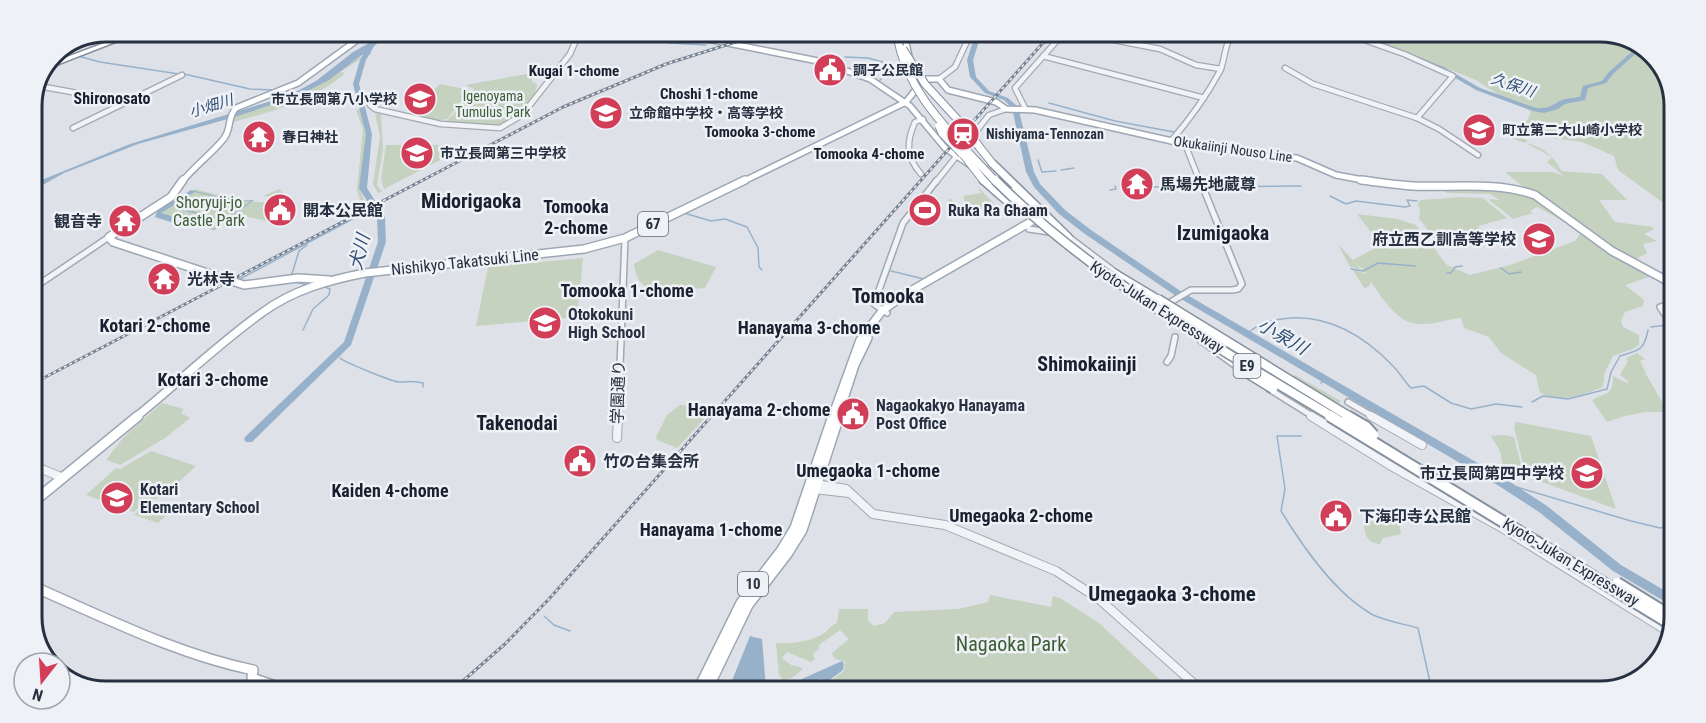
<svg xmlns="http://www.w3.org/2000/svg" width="1706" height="723" font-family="'Roboto Condensed','Noto Sans JP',sans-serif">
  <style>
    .green { fill: #c4d2bf }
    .water { fill: #98b1ca; fill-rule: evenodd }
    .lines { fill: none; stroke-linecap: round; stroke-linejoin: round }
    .stream { stroke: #98b1ca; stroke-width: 1.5 }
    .river { fill: #98b1ca; fill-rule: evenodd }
    .minor-far2-casing { stroke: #a3a9b2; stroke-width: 7 }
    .minor-far1-casing { stroke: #a3a9b2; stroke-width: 8 }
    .minor-casing { stroke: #a3a9b2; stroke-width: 10 }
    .major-far2-casing { stroke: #9da7b4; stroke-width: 8 }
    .major-far1-casing { stroke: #9da7b4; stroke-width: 10 }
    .major-casing { stroke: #9da7b4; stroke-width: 12 }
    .highway-casing { stroke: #85909f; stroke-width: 3 }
    .minor-far2 { stroke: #f1f3f6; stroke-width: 4.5 }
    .minor-far1 { stroke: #f1f3f6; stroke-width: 5 }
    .minor { stroke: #f1f3f6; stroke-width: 8 }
    .major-far2 { stroke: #fff; stroke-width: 5 }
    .major-far1 { stroke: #fff; stroke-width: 7 }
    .major { stroke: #fff; stroke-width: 9 }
    .highway { fill: #fff; fill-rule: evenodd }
    .rail-casing { stroke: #778292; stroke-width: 3 }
    .rail { stroke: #eef1f6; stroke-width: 1.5; stroke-dasharray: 3; stroke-linecap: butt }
    .highway-bridge-far2-casing { stroke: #85909f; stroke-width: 9; stroke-linecap: butt }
    .highway-bridge-far1-casing { stroke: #85909f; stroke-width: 11; stroke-linecap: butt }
    .highway-bridge-casing { stroke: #85909f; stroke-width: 14; stroke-linecap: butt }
    .highway-bridge-far2 { stroke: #fff; stroke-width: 7 }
    .highway-bridge-far1 { stroke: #fff; stroke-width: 8 }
    .highway-bridge { stroke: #fff; stroke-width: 10 }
    .labels { text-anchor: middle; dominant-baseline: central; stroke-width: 5; stroke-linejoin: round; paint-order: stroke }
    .far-poi-label { font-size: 14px; font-weight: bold; fill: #273040; stroke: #eef1f6; text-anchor: start }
    .far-park-label { font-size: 14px; fill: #3c5c34; stroke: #eef1f6 }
    .far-street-label { font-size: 14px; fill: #273040; stroke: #eef1f6 }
    .far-neighbourhood-label { font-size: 15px; font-weight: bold; fill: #192130; stroke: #eef1f6 }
    .far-water-label { font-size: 15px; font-style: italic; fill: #305075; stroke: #eef1f6 }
    .shield { fill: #eef1f6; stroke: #636a77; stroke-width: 1.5 }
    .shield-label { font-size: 15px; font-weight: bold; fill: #273040 }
    .far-quarter-label { font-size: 16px; font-weight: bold; fill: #192130; stroke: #eef1f6 }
    .poi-label { font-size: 16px; font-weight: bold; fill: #273040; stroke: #eef1f6; text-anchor: start }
    .park-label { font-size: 16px; fill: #3c5c34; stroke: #eef1f6 }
    .street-label { font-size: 16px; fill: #273040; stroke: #eef1f6 }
    .neighbourhood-label { font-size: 18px; font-weight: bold; fill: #192130; stroke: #eef1f6 }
    .water-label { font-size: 18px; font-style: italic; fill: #305075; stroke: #eef1f6 }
    .quarter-label { font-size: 20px; font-weight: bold; fill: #192130; stroke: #eef1f6 }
    .near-park-label { font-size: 20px; fill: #3c5c34; stroke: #eef1f6 }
    .near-neighbourhood-label { font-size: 21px; font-weight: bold; fill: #192130; stroke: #eef1f6 }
    .rim { fill: none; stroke: #273040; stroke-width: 3 }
  </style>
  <rect width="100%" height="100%" fill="#dee2e8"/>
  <g class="green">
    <path d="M1395 36 1628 37 1659 61 1674 101 1673 210 1618 170 1614 156 1582 142 1544 137 1539 139 1523 131 1521 132 1526 134 1520 136 1528 141 1524 143 1508 136 1504 132 1528 120 1531 111 1505 99 1476 80 1386 44 1389 38Z"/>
    <path d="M365 54 361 59 340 72 345 73C314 101 273 111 234 122L235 117 310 90Z"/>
    <path d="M532 73V82L537 84C536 93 533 97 528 105 505 136 479 125 445 122 457 112 463 100 474 89L465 85Z"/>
    <path d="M440 84 470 90 447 119 436 121 409 114Z"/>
    <path d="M360 109C362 115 365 121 367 127 372 152 357 176 364 200H360L357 190 363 129 356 110Z"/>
    <path d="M381 113 383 149 377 185 382 191 378 193 373 184 380 137 375 114Z"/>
    <path d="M1526 143C1541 146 1555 156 1561 171L1602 174 1627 200H1599L1615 222 1653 227 1654 229 1644 234 1657 241 1643 244 1647 253 1634 260H1622L1649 277 1625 285 1644 300 1643 306 1625 312 1621 321 1623 327 1639 335V345L1633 349 1613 356 1605 372 1603 387C1582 395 1562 404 1540 393L1536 375 1501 353 1489 337 1464 328 1461 318C1448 319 1436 324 1424 324 1398 326 1384 300 1371 282L1368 287 1364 288 1353 270 1367 274 1356 263 1360 269 1350 267 1338 244 1353 260 1381 245 1357 214 1398 219 1416 225 1447 265 1470 275 1510 265 1575 241 1581 233 1576 228 1537 207 1530 211 1533 213 1513 219 1488 199 1500 200 1490 194 1447 193 1442 188 1528 191 1505 172H1553L1564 176 1547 162 1552 157Z"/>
    <path d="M386 145H451L444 158 384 189 381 180Z"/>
    <path d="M977 186 997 207 965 212 948 200 950 198 956 204 963 205 965 202 963 196 981 193Z"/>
    <path d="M195 189 238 200 278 204 273 201H280L281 197 263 196 279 189 285 195V198H295L286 208 280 206 274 215 267 221 244 216 237 220 230 218 214 230 189 223 184 226 155 217 156 211Z"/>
    <path d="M1460 197 1483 198 1507 218 1478 226 1480 228 1436 244 1434 237 1419 219 1420 208 1417 204 1421 200Z"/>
    <path d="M658 250 716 267 705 288 667 291V289C645 290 637 285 634 264Z"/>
    <path d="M583 258 577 317 476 326 488 267Z"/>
    <path d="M1637 353 1645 359 1640 361 1646 373 1641 376 1646 374 1668 412H1645L1625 416 1607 422 1592 400C1607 391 1613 397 1613 376L1627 383 1629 382 1620 375 1628 361 1626 358Z"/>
    <path d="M1295 375 1341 401 1326 417 1316 418 1276 390Z"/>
    <path d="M162 403 184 409 181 413 190 418 165 438 120 465 106 460 123 438Z"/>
    <path d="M680 405 714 408 677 448 657 440 656 437 667 415Z"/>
    <path d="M1516 422 1591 436 1616 509 1526 476 1514 427Z"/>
    <path d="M1504 435 1514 437 1524 476 1503 467 1500 451 1491 436Z"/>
    <path d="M151 451 196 466 163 497 145 501 134 512 86 495 116 468 120 469Z"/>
    <path d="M153 503 172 510 158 523 134 515 146 504Z"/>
    <path d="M1392 517 1399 521 1401 534 1383 538 1380 544C1366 543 1364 533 1364 521Z"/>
    <path d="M990 595 1051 607 1053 596 1060 598 1099 623 1171 690 827 689 825 685 844 671 845 662 834 658 832 653 849 639 840 630 819 645V649L813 654 815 659 811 662 787 652 782 658 791 665 797 666 803 669 792 678 783 680 779 675 776 643C790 644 808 642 821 635 828 632 829 626 837 623L839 609H868V621L874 626 885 623 894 612 958 609 988 602Z"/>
  </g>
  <g class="water">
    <path d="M387 33H391C382 40 371 45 370 55H362L329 80 300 95 235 117 138 144 64 173 32 191V184L130 144 288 96 316 81 353 52Z"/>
    <path d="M191 190 236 201 254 200 214 230 189 222 184 226 155 217 158 211ZM195 192 231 201H251L214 229 161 213Z"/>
    <path d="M750 636 762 639 766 688H729Z"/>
    <path d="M842 661 844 664 843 670 827 682 820 679 809 686 808 689H791L802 679Z"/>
  </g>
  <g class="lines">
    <g class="stream">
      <path d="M618 33 642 37"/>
      <path d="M645 37 669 43 706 45"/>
      <path d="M78 56 100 62 179 74"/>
      <path d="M845 57 868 58 886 63"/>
      <path d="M184 74 250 89 276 90"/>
      <path d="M879 81 886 74"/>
      <path d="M1049 103 1115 121 1174 132"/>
      <path d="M1026 160H1030"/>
      <path d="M1038 160 1042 172 1056 171"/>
      <path d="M1061 170 1074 168"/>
      <path d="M1121 187H1199"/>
      <path d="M1206 187 1301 186"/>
      <path d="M1110 190 1116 189 1115 186"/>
      <path d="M1330 196 1346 204 1356 201 1405 207 1410 206 1407 200 1417 201"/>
      <path d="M203 197 187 205 185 210 216 218"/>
      <path d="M684 213 711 221 725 219 747 227 758 248 759 267 762 270"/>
      <path d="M1501 268 1509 274 1521 272"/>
      <path d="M1351 269 1363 271 1378 263 1415 266"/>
      <path d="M891 271 924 279"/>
      <path d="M1447 273H1451L1455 267 1462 266"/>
      <path d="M291 277 299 251 307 245"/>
      <path d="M240 279 375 207"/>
      <path d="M295 282 308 285"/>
      <path d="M1651 327 1667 325"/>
      <path d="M303 330 313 309 329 295 330 289 322 286"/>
      <path d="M1248 333C1260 322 1275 319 1291 318 1331 316 1366 338 1393 366 1400 373 1404 381 1411 388L1424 386 1451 403 1471 409 1496 404 1522 407"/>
      <path d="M340 358C344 362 393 382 399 382 408 382 413 380 423 383V387"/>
      <path d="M1321 383 1325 379"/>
      <path d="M1532 402 1543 396 1568 399 1607 389 1611 372 1620 356C1639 350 1644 351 1648 330"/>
      <path d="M270 423 271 418"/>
      <path d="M1301 436H1277L1285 489 1281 511C1303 547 1335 594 1373 615 1386 621 1404 624 1418 628L1432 691"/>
      <path d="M1503 483 1631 521 1660 528 1670 526"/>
      <path d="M544 616 554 625 570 631"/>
    </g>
    <g class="river">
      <path d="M975 35H981L973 60 976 77 989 91 1008 98 1018 107 1034 172 1040 184 1065 210 1091 230 1182 292 1507 480 1547 506 1621 565 1669 593V604L1613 571 1539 512 1499 486 1176 296 1085 234 1059 214 1034 187 1026 172 1012 108 1004 100 985 93 970 77 967 60Z"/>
      <path d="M1359 36H1367L1444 67 1480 88 1536 108C1547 109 1551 106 1560 101 1565 98 1574 98 1580 97L1583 86 1602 81 1609 72 1637 47 1642 48 1613 74 1606 83 1588 88 1585 100 1565 104 1558 109 1544 113 1533 111 1476 90 1440 69Z"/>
      <path d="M370 46 373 48 366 60 359 84 372 134 367 188 385 217 386 242 351 345 252 442H246L244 439 246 436 344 342 378 242 377 217 359 188 366 134 353 84 360 60 368 47Z"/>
    </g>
    <g class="minor-far2-casing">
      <g id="minor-far2">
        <path d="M1088 35 1160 49 1196 65 1221 69"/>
        <path d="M1296 36 1301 37"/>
        <path d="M1353 36 1404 54 1453 76 1417 118"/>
        <path d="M1043 56 1204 98"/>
        <path d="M1285 68 1313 84 1417 118 1439 129 1478 155"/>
        <path d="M939 79 955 67 970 35"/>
        <path d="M39 86 126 102"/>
        <path d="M370 105 375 109 441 124 500 128 522 115 570 54 579 33"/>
        <path d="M1025 108 1015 88 1062 35"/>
        <path d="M73 128 182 75"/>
        <path d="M1171 141C1190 119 1206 97 1220 71 1225 60 1224 47 1231 36"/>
        <path d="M1185 144 1200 182"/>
        <path d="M921 174C906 157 906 142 915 122L923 119"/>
        <path d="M936 182 989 115 1006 109"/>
      </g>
    </g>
    <g class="minor-far1-casing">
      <g id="minor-far1">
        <path d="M1029 229 1049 232"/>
        <path d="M1066 235 1120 276"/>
        <path d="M32 289 109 237"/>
        <path d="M1672 303 1660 307 1672 325"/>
        <path d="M1164 306 1191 290H1232L1238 289 1242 284 1200 180"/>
        <path d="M887 313 874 304 903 223 937 180"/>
        <path d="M1200 340 1240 369"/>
        <path d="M1167 362 1171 356 1175 337"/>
        <path d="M1269 389 1314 417"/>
        <path d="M1348 402 1374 417"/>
        <path d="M618 417 625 238"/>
      </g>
    </g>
    <g class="minor-casing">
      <g id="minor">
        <path d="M1311 416 1393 467 1504 529 1669 632"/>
        <path d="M1371 416 1422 445"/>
        <path d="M617 438 618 416"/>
        <path d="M32 465 61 477"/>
        <path d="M815 484 846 489 873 514 945 525 1056 571 1099 599 1201 690"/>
        <path d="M814 489 849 493"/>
      </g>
    </g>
    <g class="major-far2-casing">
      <g id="major-far2">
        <path d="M682 34 818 61 870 79 910 106 945 148 973 167"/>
        <path d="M904 34 909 56"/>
        <path d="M918 79H939L948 90 996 102 1006 109 1035 110 1185 144 1247 154 1297 158 1336 175 1374 182"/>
        <path d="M981 174 990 182"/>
        <path d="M182 182C192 168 222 145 226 135 231 126 228 116 236 108L298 83 368 32"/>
        <path d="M742 182 906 102 917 88 914 70"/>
      </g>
    </g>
    <g class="major-far1-casing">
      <g id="major-far1">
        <path d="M183 180 171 197 109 237 113 242 244 285 298 278 329 280"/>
        <path d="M988 180 1002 191"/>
        <path d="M1361 180C1378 182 1396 185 1413 186 1453 188 1496 181 1535 195L1612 251 1673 284"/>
        <path d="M1014 191 1042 216"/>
        <path d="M136 417C178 383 219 343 263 312 293 290 329 280 365 273L584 249 625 238 745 180"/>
        <path d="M832 417 860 340 882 311 907 293 1034 220H1041"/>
        <path d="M838 417 855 365 868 338"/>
      </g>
    </g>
    <g class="major-casing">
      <g id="major">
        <path d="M32 503 138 416"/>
        <path d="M32 586C104 617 176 654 253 670L252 678 278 687"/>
        <path d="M699 688 741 603 781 551 795 528 833 416"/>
        <path d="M708 688 748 605 787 554 802 530 839 416"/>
      </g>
    </g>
    <g class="highway-casing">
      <g id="highway">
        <path d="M112 32H119L51 58 53 53Z"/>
        <path d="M134 32H141L46 69 48 64Z"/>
        <path d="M989 161H995L1071 235 1072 237 1071 239H1065L989 165Z"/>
        <path d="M980 178H986L1006 197 1030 211V215C1013 215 992 192 980 182Z"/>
        <path d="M1116 270 1161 297 1162 299 1161 301H1155L1113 275 1112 273 1113 271Z"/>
      </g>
    </g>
    <use href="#minor-far2" class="minor-far2"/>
    <use href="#minor-far1" class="minor-far1"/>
    <use href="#minor" class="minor"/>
    <use href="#major-far2" class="major-far2"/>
    <use href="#major-far1" class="major-far1"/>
    <use href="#major" class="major"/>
    <use href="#highway" class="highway"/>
    <g class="rail-casing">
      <g id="rail">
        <path d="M32 384 563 107 666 64 761 34"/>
        <path d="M456 687 505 644 549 599 1050 35"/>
      </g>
    </g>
    <use href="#rail" class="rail"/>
    <g class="highway-bridge-far2-casing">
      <g id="highway-bridge-far2">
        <path d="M897 34C905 94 957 139 996 182"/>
        <path d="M903 49 925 84 970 133 980 148"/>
        <path d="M939 126 942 133 962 154"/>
        <path d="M977 144 992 163"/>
        <path d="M959 149 983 180"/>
      </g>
    </g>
    <g class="highway-bridge-far1-casing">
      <g id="highway-bridge-far1">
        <path d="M995 180C1093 278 1215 346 1333 417"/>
        <path d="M1158 299 1350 417"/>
        <path d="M1239 368 1273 389"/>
      </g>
    </g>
    <g class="highway-bridge-casing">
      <g id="highway-bridge">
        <path d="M1330 416 1669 623"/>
        <path d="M1347 416 1366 427 1373 435"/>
        <path d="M1617 583 1669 615"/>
      </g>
    </g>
    <use href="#highway-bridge-far2" class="highway-bridge-far2"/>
    <use href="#highway-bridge-far1" class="highway-bridge-far1"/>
    <use href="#highway-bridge" class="highway-bridge"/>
  </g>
  <defs>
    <g id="civic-disc" transform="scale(1.725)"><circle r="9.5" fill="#d23e58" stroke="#eef1f6"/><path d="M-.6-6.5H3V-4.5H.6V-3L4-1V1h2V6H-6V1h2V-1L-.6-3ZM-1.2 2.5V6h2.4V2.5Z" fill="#fff"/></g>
    <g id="school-disc" transform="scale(1.725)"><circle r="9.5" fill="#d23e58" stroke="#eef1f6"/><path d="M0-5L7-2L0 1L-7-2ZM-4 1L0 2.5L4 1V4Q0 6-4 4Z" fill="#fff"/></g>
    <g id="station-disc" transform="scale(1.725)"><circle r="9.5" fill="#d23e58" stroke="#eef1f6"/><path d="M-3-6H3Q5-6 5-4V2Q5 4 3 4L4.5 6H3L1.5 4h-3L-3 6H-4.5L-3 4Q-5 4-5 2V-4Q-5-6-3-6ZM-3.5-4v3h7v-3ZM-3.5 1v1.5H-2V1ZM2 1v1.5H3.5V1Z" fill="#fff"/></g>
    <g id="temple-disc" transform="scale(1.725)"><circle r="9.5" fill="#d23e58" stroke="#eef1f6"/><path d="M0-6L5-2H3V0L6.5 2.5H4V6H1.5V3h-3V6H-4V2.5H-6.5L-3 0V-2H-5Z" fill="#fff"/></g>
    <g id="stadium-disc" transform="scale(1.725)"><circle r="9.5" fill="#d23e58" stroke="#eef1f6"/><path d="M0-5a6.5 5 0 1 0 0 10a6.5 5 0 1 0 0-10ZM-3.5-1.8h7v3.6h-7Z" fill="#fff"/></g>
  </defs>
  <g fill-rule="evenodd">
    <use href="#civic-disc" x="830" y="70"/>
    <use href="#school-disc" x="420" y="99"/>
    <use href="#school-disc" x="606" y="113"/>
    <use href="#school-disc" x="1479" y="130"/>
    <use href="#station-disc" x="963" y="134"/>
    <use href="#temple-disc" x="259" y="137"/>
    <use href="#school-disc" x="417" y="153"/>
    <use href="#temple-disc" x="1137" y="184"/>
    <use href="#civic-disc" x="280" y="210"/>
    <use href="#stadium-disc" x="925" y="210"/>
    <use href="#temple-disc" x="125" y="221"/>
    <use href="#school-disc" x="1539" y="239"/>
    <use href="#temple-disc" x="164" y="279"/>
    <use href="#school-disc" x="545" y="323"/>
    <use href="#civic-disc" x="853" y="414"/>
    <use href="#civic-disc" x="580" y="461"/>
    <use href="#school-disc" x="1587" y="473"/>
    <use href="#school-disc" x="117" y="498"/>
    <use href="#civic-disc" x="1336" y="516"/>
  </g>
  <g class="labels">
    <g class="far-poi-label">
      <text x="853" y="70">調子公民館</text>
      <text x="397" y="99" text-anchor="end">市立長岡第八小学校</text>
      <text x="629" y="113">立命館中学校・高等学校</text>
      <text x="1502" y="130">町立第二大山崎小学校</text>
      <text x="986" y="134">Nishiyama-Tennozan</text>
      <text x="282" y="137">春日神社</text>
      <text x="440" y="153">市立長岡第三中学校</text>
    </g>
    <g class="far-park-label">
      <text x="493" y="96">Igenoyama<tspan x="493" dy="16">Tumulus Park</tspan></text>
    </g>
    <g class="far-street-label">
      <text transform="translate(1233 149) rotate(8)">Okukaiinji Nouso Line</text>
    </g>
    <g class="far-neighbourhood-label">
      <text x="574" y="71">Kugai 1-chome</text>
      <text x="709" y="94">Choshi 1-chome</text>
      <text x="760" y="132">Tomooka 3-chome</text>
      <text x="869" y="154">Tomooka 4-chome</text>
    </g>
    <g class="far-water-label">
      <text transform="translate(1513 85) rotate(19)">久保川</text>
      <text transform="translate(211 106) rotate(-17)">小畑川</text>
    </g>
    <g class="shield">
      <rect x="638" y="212" width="30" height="24" rx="4.5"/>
      <rect x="1233.5" y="354" width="27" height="24" rx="4.5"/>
      <rect x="738" y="572" width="30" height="24" rx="4.5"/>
    </g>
    <g class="shield-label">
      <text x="653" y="224">67</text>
      <text x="1247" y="366">E9</text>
      <text x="753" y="584">10</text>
    </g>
    <g class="far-quarter-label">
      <text x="112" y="98">Shironosato</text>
    </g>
    <g class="poi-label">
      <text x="1160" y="184">馬場先地蔵尊</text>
      <text x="303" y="210">開本公民館</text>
      <text x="948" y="210">Ruka Ra Ghaam</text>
      <text x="102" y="221" text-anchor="end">観音寺</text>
      <text x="1516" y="239" text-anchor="end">府立西乙訓高等学校</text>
      <text x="187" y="279">光林寺</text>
      <text x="568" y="314">Otokokuni<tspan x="568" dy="18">High School</tspan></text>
      <text x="876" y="405">Nagaokakyo Hanayama<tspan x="876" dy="18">Post Office</tspan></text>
      <text x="603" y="461">竹の台集会所</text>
      <text x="1564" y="473" text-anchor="end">市立長岡第四中学校</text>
      <text x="140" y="489">Kotari<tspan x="140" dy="18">Elementary School</tspan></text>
      <text x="1359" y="516">下海印寺公民館</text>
    </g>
    <g class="park-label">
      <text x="209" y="202">Shoryuji-jo<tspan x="209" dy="18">Castle Park</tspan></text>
    </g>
    <g class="street-label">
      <text transform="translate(465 262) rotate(-6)">Nishikyo Takatsuki Line</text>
      <text transform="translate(1157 307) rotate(33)">Kyoto-Jukan Expressway</text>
      <text transform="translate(618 392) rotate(-88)">学園通り</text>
      <text transform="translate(1571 562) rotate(31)">Kyoto-Jukan Expressway</text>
    </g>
    <g class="neighbourhood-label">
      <text x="576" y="206">Tomooka<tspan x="576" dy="21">2-chome</tspan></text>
      <text x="627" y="290">Tomooka 1-chome</text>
      <text x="155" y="325">Kotari 2-chome</text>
      <text x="809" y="327">Hanayama 3-chome</text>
      <text x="213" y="379">Kotari 3-chome</text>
      <text x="759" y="409">Hanayama 2-chome</text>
      <text x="868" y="470">Umegaoka 1-chome</text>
      <text x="390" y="490">Kaiden 4-chome</text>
      <text x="1021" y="515">Umegaoka 2-chome</text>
      <text x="711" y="529">Hanayama 1-chome</text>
    </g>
    <g class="water-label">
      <text transform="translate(359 252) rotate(-76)">犬川</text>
      <text transform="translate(1283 336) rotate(30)">小泉川</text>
    </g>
    <g class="quarter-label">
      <text x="471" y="201">Midorigaoka</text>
      <text x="1223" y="233">Izumigaoka</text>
      <text x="888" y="296">Tomooka</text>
      <text x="1087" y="364">Shimokaiinji</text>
      <text x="517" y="423">Takenodai</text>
    </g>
    <g class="near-park-label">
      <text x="1011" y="644">Nagaoka Park</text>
    </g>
    <g class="near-neighbourhood-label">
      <text x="1172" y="594">Umegaoka 3-chome</text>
    </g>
  </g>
  <path d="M0 0H1706V723H0ZM106 42H1600A64 64 0 0 1 1664 106V617A64 64 0 0 1 1600 681H106A64 64 0 0 1 42 617V106A64 64 0 0 1 106 42Z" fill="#eef1f6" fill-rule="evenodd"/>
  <path class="rim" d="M106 42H1600A64 64 0 0 1 1664 106V617A64 64 0 0 1 1600 681H106A64 64 0 0 1 42 617V106A64 64 0 0 1 106 42Z"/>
  <g transform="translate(42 681) rotate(197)"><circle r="28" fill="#eef1f6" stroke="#9ea4ad" stroke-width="1.5"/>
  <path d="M0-4.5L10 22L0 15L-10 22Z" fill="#d23e58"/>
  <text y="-9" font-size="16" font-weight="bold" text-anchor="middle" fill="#273040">N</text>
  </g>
</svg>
